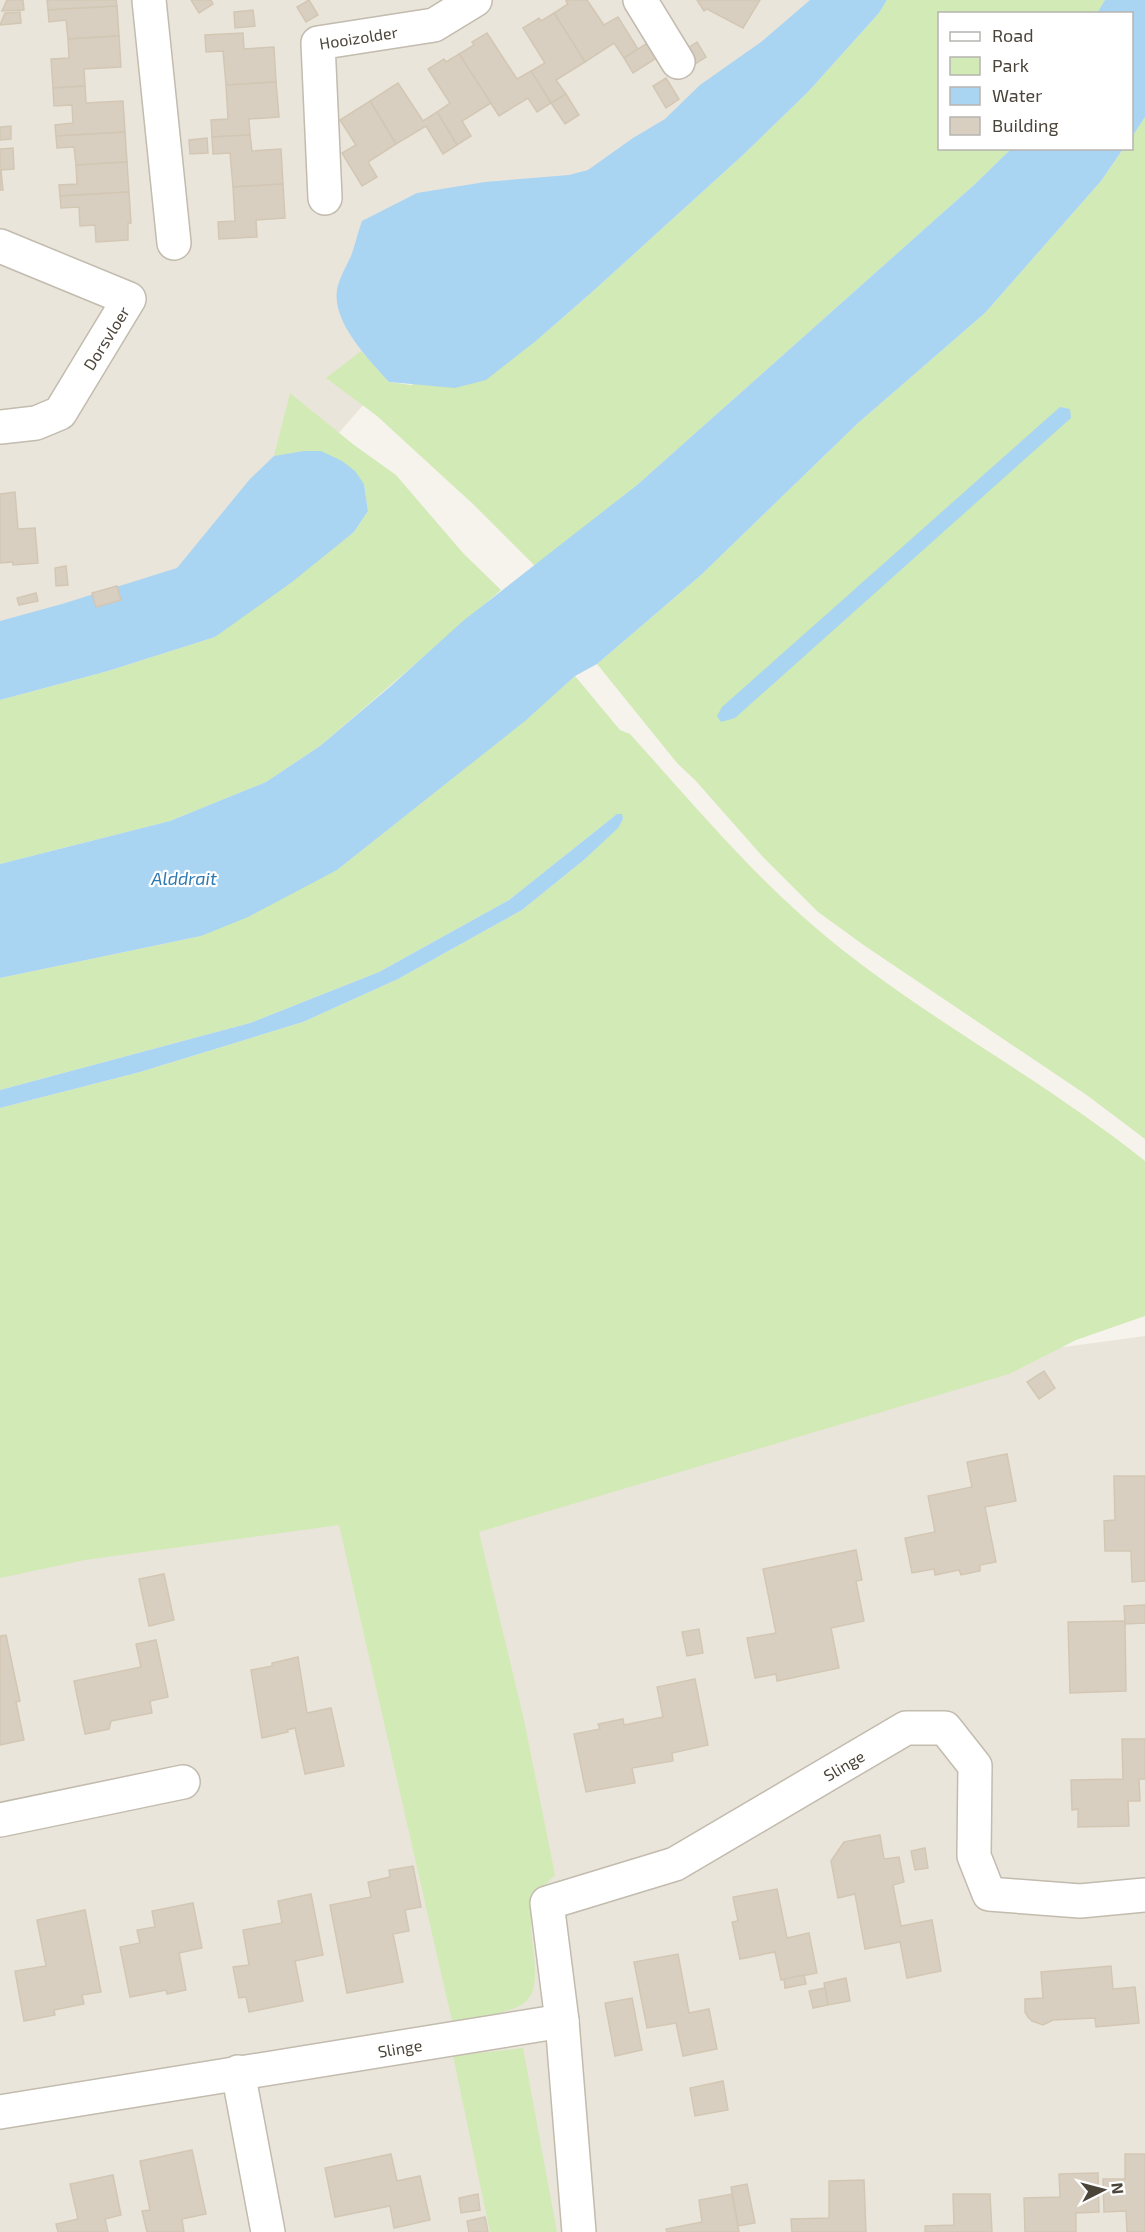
<svg xmlns="http://www.w3.org/2000/svg" width="1145" height="2232" font-family="'Exo 2',sans-serif">
  <style>
    .residential { fill: #eae5da }
    .green { fill: #d2eab5 }
    .water { fill: #a9d4f2 }
    .building { fill: #d8cfc1; stroke: #d3c7b4; stroke-width: 1.5 }
    .lines { fill: none; stroke-linecap: round; stroke-linejoin: round }
    .minor-casing { stroke: #c2bbae; stroke-width: 36 }
    .minor { stroke: #fff; stroke-width: 33 }
    .labels { text-anchor: middle; dominant-baseline: central; stroke-width: 4.5; stroke-linejoin: round; paint-order: stroke }
    .street-label { font-size: 16px; fill: #4b4439; stroke: #fff }
    .water-label { font-size: 18px; font-style: italic; fill: #2e7ab2; stroke: #fff }
  </style>
  <rect width="100%" height="100%" fill="#f6f3ec"/>
  <g class="residential">
    <path d="M0 0H842L410 351 291 488 184 604 0 652Z"/>
    <path d="M1145 1336V2232H0V1552L734 1392Z"/>
  </g>
  <g class="green">
    <path d="M887 0H1105L1097 13 940 14V148L1011 149 975 184 637 485 535 566 474 505 377 416 326 378 361 351 389 382 411 385 537 340 591 293 743 155 808 92 879 13Z"/>
    <path d="M1145 117V1139L1088 1096 865 946 818 912 763 857 695 780 677 763 597 664 701 575 857 424 985 313 1101 181 1123 149 1132 148V137Z"/>
    <path d="M290 393 354 445 396 475 463 553 501 590 320 746 266 782 170 821 0 864V700L108 671 215 637 354 532 368 511 364 484 304 451 274 456Z"/>
    <path d="M575 676 620 730 630 734C697 808 761 886 840 948 937 1025 1048 1083 1145 1161V1316L1076 1340 1009 1374 479 1532 524 1720 555 1875C546 1884 537 1892 533 1905 524 1931 548 1985 524 2003 508 2015 472 2017 452 2021L339 1525 85 1560 0 1578V1108L140 1072 303 1022 398 979 522 910 585 859 617 828 623 819 617 814 509 900 379 972 250 1023 0 1090V978L201 936 337 870 524 721Z"/>
    <path d="M523 2048 557 2232H490L453 2056Z"/>
  </g>
  <g class="water">
    <path d="M810 0H887L879 13 808 92 743 155 591 293 537 340 486 380 455 388 389 382C368 358 326 317 339 282 342 273 347 265 351 256 355 245 358 232 362 221L417 193 485 182 569 175 588 170 633 138 665 119 700 85 761 42Z"/>
    <path d="M1105 0H1145V117L1132 137V14L1097 13Z"/>
    <path d="M1011 149H1123L1101 181 985 313 857 424 701 575 597 664 575 676 525 721 337 870 248 917 201 936 0 978V864L170 821 266 782 320 746 392 685 463 621 637 485 975 184Z"/>
    <path d="M1060 407 1070 409 1071 418 735 718 721 722 717 716 722 707Z"/>
    <path d="M304 451H321L342 461 355 471 364 484 368 511 354 532 292 582 215 637 108 671 0 700V621L62 604 177 568 250 479 274 456Z"/>
    <path d="M617 814H622L623 819 618 828 585 859 522 910 398 979 303 1022 140 1072 0 1108V1090L250 1023 379 972 509 900Z"/>
  </g>
  <g class="building">
    <path d="M7 0H23L24 10 2 11Z"/>
    <path d="M47 0H116L117 6 48 10Z"/>
    <path d="M191 0H211L213 4 199 13Z"/>
    <path d="M309 0 318 15 306 22 297 7Z"/>
    <path d="M568 0H587L604 25 618 17 638 49 624 58 614 43 585 62 554 13 568 4 566 1Z"/>
    <path d="M697 0H760L743 28 707 9 704 11Z"/>
    <path d="M117 6 119 36 68 39 66 20 49 22 48 10Z"/>
    <path d="M253 10 255 26 235 28 234 12Z"/>
    <path d="M20 12 21 23 0 25 5 13Z"/>
    <path d="M554 13 585 62 556 80 566 94 551 103 531 71 545 63 523 28 539 18 541 21Z"/>
    <path d="M243 33 244 49 274 47 276 82 226 85 223 51 206 52 205 35Z"/>
    <path d="M487 33 517 79 531 71 551 103 537 112 528 98 499 116 459 54 474 45 472 42Z"/>
    <path d="M119 36 121 67 84 69 85 86 53 88 51 59 69 58 68 39Z"/>
    <path d="M649 42 658 57 633 73 624 58Z"/>
    <path d="M697 42 706 57 692 66 683 51Z"/>
    <path d="M459 54 491 103 462 121 471 136 457 145 437 112 450 103 428 69 444 59 446 62Z"/>
    <path d="M666 78 679 99 666 108 653 86Z"/>
    <path d="M276 82 279 117 249 119 250 135 212 137 211 120 228 119 226 85Z"/>
    <path d="M398 83 423 121 437 112 457 145 443 154 426 126 396 144 370 101Z"/>
    <path d="M85 86 86 103 123 101 125 132 56 136 55 125 73 123 72 105 54 106 53 88Z"/>
    <path d="M566 94 579 115 565 124 551 103Z"/>
    <path d="M370 101 396 144 368 162 377 177 362 186 342 153 356 145 340 120Z"/>
    <path d="M11 126V139L0 140V127Z"/>
    <path d="M125 132 127 162 76 165 74 147 57 148 56 136Z"/>
    <path d="M250 135 252 151 281 149 283 184 233 187 230 153 213 154 212 137Z"/>
    <path d="M207 138 208 153 190 154 189 140Z"/>
    <path d="M13 148 14 169 0 170V149Z"/>
    <path d="M127 162 129 192 60 196 59 185 77 184 76 165Z"/>
    <path d="M0 170H1L3 190H0Z"/>
    <path d="M283 184 285 218 256 220 257 237 219 239 218 222 235 221 233 187Z"/>
    <path d="M129 192 131 223H128V240L96 242 95 225 80 226 79 207 61 208 60 196Z"/>
    <path d="M15 492 18 529 35 528 38 563 13 565V562L0 563V494Z"/>
    <path d="M66 566 68 585 56 586 55 568Z"/>
    <path d="M117 586 121 600 96 607 92 593Z"/>
    <path d="M36 593 38 601 19 605 17 598Z"/>
    <path d="M1044 1371 1055 1388 1039 1399 1027 1382Z"/>
    <path d="M1007 1454 1016 1501 985 1507 996 1562 980 1565V1571L961 1575 959 1570 935 1575 934 1569 912 1573 905 1538 935 1532 928 1496 972 1487 967 1462Z"/>
    <path d="M1114 1476H1145V1581L1132 1582 1131 1551H1105L1104 1521 1115 1520Z"/>
    <path d="M856 1550 862 1580 856 1581 864 1621 831 1628 839 1668 777 1681 776 1674 755 1678 747 1638 776 1633 763 1569Z"/>
    <path d="M164 1574 174 1620 149 1626 139 1579Z"/>
    <path d="M1145 1605V1623L1125 1624 1124 1606Z"/>
    <path d="M1125 1621 1126 1691 1070 1693 1068 1622Z"/>
    <path d="M699 1629 703 1653 687 1656 682 1632Z"/>
    <path d="M6 1635 20 1701 16 1702 24 1740 0 1745V1636Z"/>
    <path d="M156 1640 168 1697 150 1701 152 1713 111 1721 109 1729 85 1734 74 1681 141 1667 136 1644Z"/>
    <path d="M298 1657 307 1713 331 1708 344 1766 305 1774 295 1728 287 1730 288 1732 262 1738 251 1670 272 1666V1663Z"/>
    <path d="M695 1679 708 1745 672 1753 673 1761 632 1768 635 1783 586 1792 574 1734 600 1729 598 1724 623 1719 624 1725 663 1717 657 1687Z"/>
    <path d="M1122 1739H1145V1779H1139L1140 1801H1128L1129 1826 1078 1827V1809L1072 1810 1071 1780 1123 1779Z"/>
    <path d="M880 1835 884 1859 899 1857 904 1882 893 1885 901 1926 932 1920 941 1971 907 1978 900 1942 865 1949 855 1894 838 1898 831 1861 844 1842Z"/>
    <path d="M925 1848 928 1868 915 1870 911 1851Z"/>
    <path d="M413 1866 421 1907 405 1910 409 1931 393 1934 403 1982 347 1993 330 1905 371 1897 368 1882 390 1877 389 1870Z"/>
    <path d="M777 1889 787 1938 809 1933 817 1973 781 1980 775 1952 740 1959 732 1922 738 1921 733 1897Z"/>
    <path d="M311 1894 323 1955 295 1961 303 2001 249 2012 246 1997 239 1998 233 1967 249 1965 243 1930 282 1923 278 1901Z"/>
    <path d="M193 1903 202 1948 179 1953 186 1990 167 1994 166 1990 130 1997 120 1947 140 1943 137 1930 155 1927 152 1911Z"/>
    <path d="M85 1910 101 1992 82 1995 84 2004 54 2010 55 2015 24 2021 15 1971 46 1966 37 1920Z"/>
    <path d="M678 1954 689 2013 709 2009 717 2049 683 2056 676 2023 647 2028 634 1962Z"/>
    <path d="M1111 1966 1113 1989 1135 1987 1139 2023 1096 2027 1095 2018 1053 2020 1043 2025 1032 2021 1028 2017 1025 2012V1999L1043 1998 1041 1972Z"/>
    <path d="M804 1975 806 1984 785 1988 784 1979Z"/>
    <path d="M846 1978 850 2001 828 2005 824 1983Z"/>
    <path d="M825 1988 828 2005 813 2008 809 1991Z"/>
    <path d="M632 1998 642 2050 615 2056 605 2003Z"/>
    <path d="M723 2081 728 2110 695 2116 690 2088Z"/>
    <path d="M192 2150 206 2214 182 2219 184 2232H147L142 2211 150 2210 140 2161Z"/>
    <path d="M391 2154 397 2181 420 2176 430 2220 394 2228 390 2206 335 2217 325 2168Z"/>
    <path d="M1125 2154H1145V2232H1127L1126 2211 1104 2212 1103 2179H1125Z"/>
    <path d="M1098 2173 1099 2212 1076 2213V2232H1025L1024 2198 1060 2197 1059 2174Z"/>
    <path d="M113 2175 121 2215 105 2219 108 2232H58L56 2224 78 2219 70 2184Z"/>
    <path d="M864 2180 866 2232H792L791 2219 829 2218V2181Z"/>
    <path d="M747 2184 755 2223 738 2226 731 2187Z"/>
    <path d="M478 2194 480 2210 461 2213 459 2198Z"/>
    <path d="M732 2194 739 2232H667L666 2229 702 2222 699 2200Z"/>
    <path d="M953 2194H990L992 2232H925V2226L954 2225Z"/>
    <path d="M485 2217 488 2232H469L467 2221Z"/>
  </g>
  <g class="lines">
    <g class="minor-casing">
      <g id="minor">
        <path d="M149 0 174 243"/>
        <path d="M640 0 678 62"/>
        <path id="s1" d="M325 198 318 43 434 25 475 0"/>
        <path d="M0 246 129 299 60 413 36 423 0 427"/>
        <path d="M0 1820 183 1782"/>
        <path d="M238 2072 268 2232"/>
        <path id="s2" d="M0 2112 562 2021"/>
        <path id="s3" d="M579 2232 562 2021 547 1903 675 1864 906 1728H945L975 1766 974 1856 989 1894 1080 1901 1145 1895"/>
      </g>
    </g>
    <use href="#minor" class="minor"/>
  </g>
  <g class="labels">
    <g class="street-label">
      <text stroke="none"><textPath href="#s1" startOffset="196">Hooizolder</textPath></text>
      <text transform="translate(106 338) rotate(-58)">Dorsvloer</text>
      <text stroke="none"><textPath href="#s3" startOffset="660">Slinge</textPath></text>
      <text stroke="none"><textPath href="#s2" startOffset="405">Slinge</textPath></text>
    </g>
    <g class="water-label">
      <text x="184" y="878">Alddrait</text>
    </g>
  </g>
  <rect x="938" y="12" width="195" height="138" fill="#ffffff" stroke="#b7b4b0" stroke-width="1.5"/>
  <rect x="950" y="32" width="30" height="9" fill="#ffffff" stroke="#b7b4b0" stroke-width="1.5"/>
  <text x="992" y="42" font-size="18" fill="#4b4439">Road</text>
  <rect x="950" y="57" width="30" height="18" fill="#d2eab5" stroke="#b7b4b0" stroke-width="1.5"/>
  <text x="992" y="72" font-size="18" fill="#4b4439">Park</text>
  <rect x="950" y="87" width="30" height="18" fill="#a9d4f2" stroke="#b7b4b0" stroke-width="1.5"/>
  <text x="992" y="102" font-size="18" fill="#4b4439">Water</text>
  <rect x="950" y="117" width="30" height="18" fill="#d8cfc1" stroke="#b7b4b0" stroke-width="1.5"/>
  <text x="992" y="132" font-size="18" fill="#4b4439">Building</text>
  <g transform="translate(1103 2190) rotate(84)" stroke="#ffffff" stroke-width="4.5" paint-order="stroke">
  <path d="M0-4.5L10 22L0 15L-10 22Z" fill="#4b4439"/>
  <text y="-9" font-size="16" font-weight="bold" text-anchor="middle" fill="#4b4439">N</text>
  </g>
</svg>
